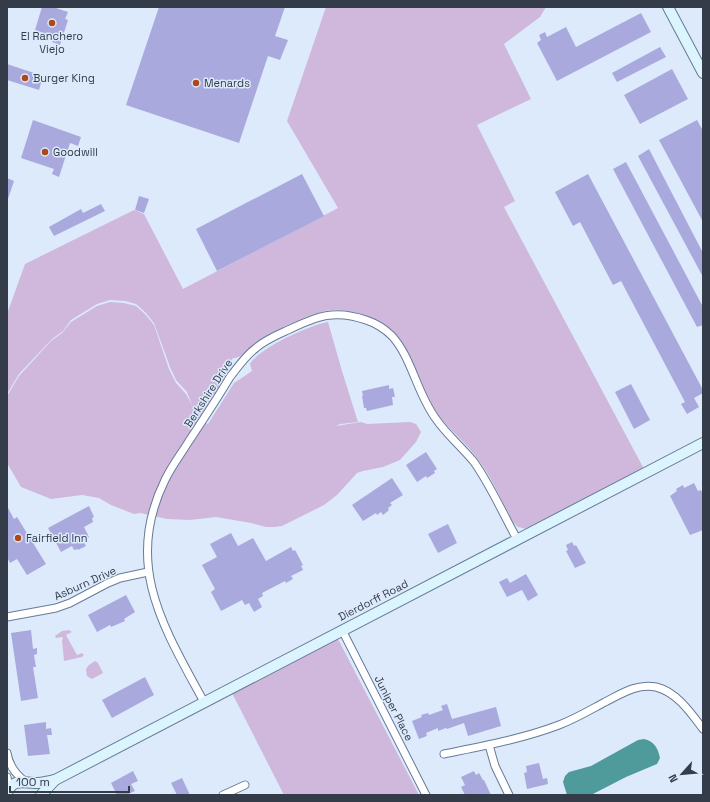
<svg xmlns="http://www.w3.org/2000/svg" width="710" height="802" font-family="'Space Grotesk',sans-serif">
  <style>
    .green { fill: #cfb8dc }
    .water { fill: #4f9a9a }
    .building { fill: #a9a9de }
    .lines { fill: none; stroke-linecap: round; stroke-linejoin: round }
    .street-casing { stroke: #667b96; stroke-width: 9 }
    .secondary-casing { stroke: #667b96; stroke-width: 12 }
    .street { stroke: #fff; stroke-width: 7 }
    .secondary { stroke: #dcf4fe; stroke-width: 10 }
    .poi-dot { fill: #ad4819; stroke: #dceafc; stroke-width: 1.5 }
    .labels { text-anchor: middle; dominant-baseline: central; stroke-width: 3; stroke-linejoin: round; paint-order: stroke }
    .poi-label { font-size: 11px; fill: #333c48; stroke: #dceafc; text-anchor: start }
    .street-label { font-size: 11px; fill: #333c48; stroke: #dceafc }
  </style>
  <rect width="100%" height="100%" fill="#dceafc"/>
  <g class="green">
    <path d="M326 7H546L540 17 504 44 531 99 477 125 515 201 504 207 644 469 527 529 518 527 513 522C502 502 493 479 479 461 467 443 449 430 437 413 411 373 415 333 363 315 349 310 335 308 321 312 300 318 276 330 258 342 251 347 242 359 233 358L227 367V375L200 418 202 421 208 424 234 383 252 371 250 364C259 348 310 325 328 322L342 371 358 422 340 424 336 426 361 422 367 424 410 422 416 424 421 432 416 442 400 460 383 467 363 471 357 473 337 495 324 505 282 526 275 527H266L251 523 216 517 190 520 167 519 140 513 134 514 111 505 99 498 82 495 51 499 21 487 7 463V396L19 376 51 341 62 333 71 322 97 306 110 302 124 303 136 306 146 315 154 325 169 369 176 383 186 394 192 405 187 392 176 380 170 367 154 323 146 313 136 304 125 301 110 300 97 304 71 320 63 331 52 339 19 374 7 394V314L25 264 134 210 144 214 183 289 338 208 287 121Z"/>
    <path d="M69 630 72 632 66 635 77 655 82 653 84 655 82 657 64 661 62 640 63 639 62 637 56 638 55 636 62 631Z"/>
    <path d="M338 639 419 795H284L232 693Z"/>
    <path d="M95 661 98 663 103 673 92 679 87 676 86 669 89 665Z"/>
  </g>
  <path class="water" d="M644 739C654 741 658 748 660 758L657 764 626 777 591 795H567L563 782 565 776 569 772 591 766 638 740Z"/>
  <g class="building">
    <path d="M42 7H53L68 12 65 19 68 20 60 45 52 42 54 37 35 30Z"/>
    <path d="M159 7H285L275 36 288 40 280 60 268 56 239 143 126 105Z"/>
    <path d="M641 13 651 32 557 81 537 43 541 40 539 35 545 32 547 37 566 27 576 47Z"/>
    <path d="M660 47 666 57 617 82 612 73Z"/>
    <path d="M7 64 43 76 39 90 7 80Z"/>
    <path d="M672 69 688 99 640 124 624 95Z"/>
    <path d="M33 120 81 137 78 146 70 143 59 177 52 174 54 169 21 158Z"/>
    <path d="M697 120 703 131V222L659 140Z"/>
    <path d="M649 149 703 253V277L638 156Z"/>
    <path d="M626 162 703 307V325L697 327 613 169Z"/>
    <path d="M302 174 324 216 217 271 196 229Z"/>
    <path d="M588 174 703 390V393L694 398 699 407 687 414 681 404 685 402 621 281 613 285 580 222 573 226 555 192Z"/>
    <path d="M7 178 14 181 8 199H7Z"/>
    <path d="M139 196 149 199 144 213 135 210Z"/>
    <path d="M101 204 105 211 54 236 49 227 81 209 83 213Z"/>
    <path d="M631 384 650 420 634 429 615 392Z"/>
    <path d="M389 385V389L393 388 395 397H392L393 405 367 411 366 408H364L362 396H363L362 391Z"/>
    <path d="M426 452 437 469 434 471 435 473 427 478 426 476 417 482 406 465Z"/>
    <path d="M392 478 403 495 390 503 392 505 388 508 389 510 383 515 381 512 377 515 376 513 363 521 352 505Z"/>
    <path d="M694 483 698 491 701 490 703 495V530L690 535 670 496 677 491 676 489 683 485 684 488Z"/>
    <path d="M7 506 14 519 17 517 46 564 27 575 17 559 10 563 7 557Z"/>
    <path d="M89 506 94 517 92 518 93 522 84 527 89 537 83 541 86 546 78 550V549L74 550 72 546 61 552 48 528Z"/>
    <path d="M448 524 457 543 438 553 428 534Z"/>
    <path d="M231 533 238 546 253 538 266 561 291 547 293 551 295 550 303 565 301 566 303 570 291 576 293 579 286 583 285 581 262 593 263 596 258 599 262 607 254 612 249 603 245 605 242 600 221 611 211 592 215 589 202 565 217 557 210 544Z"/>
    <path d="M572 542 574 546 576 545 586 563 575 568 566 551 568 550 566 545Z"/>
    <path d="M526 574 538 595 528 601 522 590 507 597 499 582 507 578 510 583Z"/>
    <path d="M126 595 135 612 124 619 125 621 111 627 110 625 97 632 88 615Z"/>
    <path d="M31 630 33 649 37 648V654L34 655 36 667H33L38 698 21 701 11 633Z"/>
    <path d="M145 677 154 695 112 718 102 700Z"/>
    <path d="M447 704 452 719 496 707 501 726 468 736 464 723 447 729 446 728 438 731V728L426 733 427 736 419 739 412 721 422 717 421 715 428 713 429 715 443 710 441 706Z"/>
    <path d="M46 722V729L51 728 52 735H47L50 754 28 756 24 725Z"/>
    <path d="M539 763 543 779 547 778 548 784 527 789 524 773 527 772 526 766Z"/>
    <path d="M133 771 138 781 131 784 135 791 126 795H117L111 783Z"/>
    <path d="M474 771 476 775 479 773 483 780H484L491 795H465L461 787 465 785 461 777Z"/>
    <path d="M182 778 190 795H177L171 783Z"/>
  </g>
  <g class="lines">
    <g class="street-casing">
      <g id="street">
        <path d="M7 617 56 608 70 603 108 583 120 578 148 572"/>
        <path d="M342 630 426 795"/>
        <path d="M204 702C164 628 123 565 165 480 171 467 181 454 189 441 203 420 217 399 230 377 238 367 245 356 256 348 265 340 277 335 288 330 317 316 335 309 366 320 375 323 385 329 392 336 412 358 417 394 436 419 447 435 462 447 474 462 491 486 503 514 517 539"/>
        <path d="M489 745 495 766 509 795"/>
        <path d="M7 753C9 765 16 775 26 782"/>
        <path d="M444 754C483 746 522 739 559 725 575 719 590 710 605 702 621 694 637 683 656 687 677 692 691 713 703 729"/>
        <path d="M7 777 9 789"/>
        <path d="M223 795 245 785"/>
      </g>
    </g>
    <g class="secondary-casing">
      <g id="secondary">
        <path d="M668 7 703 73"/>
        <path d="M7 793C13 778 23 783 35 783 42 783 49 781 55 780"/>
        <path d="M41 795 55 780 703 443"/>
      </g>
    </g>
    <use href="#street" class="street"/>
    <use href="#secondary" class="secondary"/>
  </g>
  <g class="poi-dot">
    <circle cx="52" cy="23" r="4"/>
    <circle cx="25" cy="78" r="4"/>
    <circle cx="196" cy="83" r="4"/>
    <circle cx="45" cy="152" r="4"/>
    <circle cx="18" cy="538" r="4"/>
  </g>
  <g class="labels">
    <g class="poi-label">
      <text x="52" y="36" text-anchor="middle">El Ranchero<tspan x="52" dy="13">Viejo</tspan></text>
      <text x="33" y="78">Burger King</text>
      <text x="204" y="83">Menards</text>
      <text x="53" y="152">Goodwill</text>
      <text x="26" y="538">Fairfield Inn</text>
    </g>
    <g class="street-label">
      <text transform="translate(208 393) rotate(-57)">Berkshire Drive</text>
      <text transform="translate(85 583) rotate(-24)">Asburn Drive</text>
      <text transform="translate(373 600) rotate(-27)">Dierdorff Road</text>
      <text transform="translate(394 708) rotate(63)">Juniper Place</text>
    </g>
  </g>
  <rect width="710" height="802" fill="none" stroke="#333c48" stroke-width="16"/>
  <g transform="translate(682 774) rotate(243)" stroke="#dceafc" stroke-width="3" paint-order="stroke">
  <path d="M0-3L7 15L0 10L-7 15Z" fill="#333c48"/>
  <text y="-6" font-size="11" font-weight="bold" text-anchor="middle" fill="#333c48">N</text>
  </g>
  <path d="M10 786v6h119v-6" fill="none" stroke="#333c48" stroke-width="2"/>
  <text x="16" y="786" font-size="12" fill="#333c48" stroke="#dceafc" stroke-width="3" paint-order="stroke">100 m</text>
</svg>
